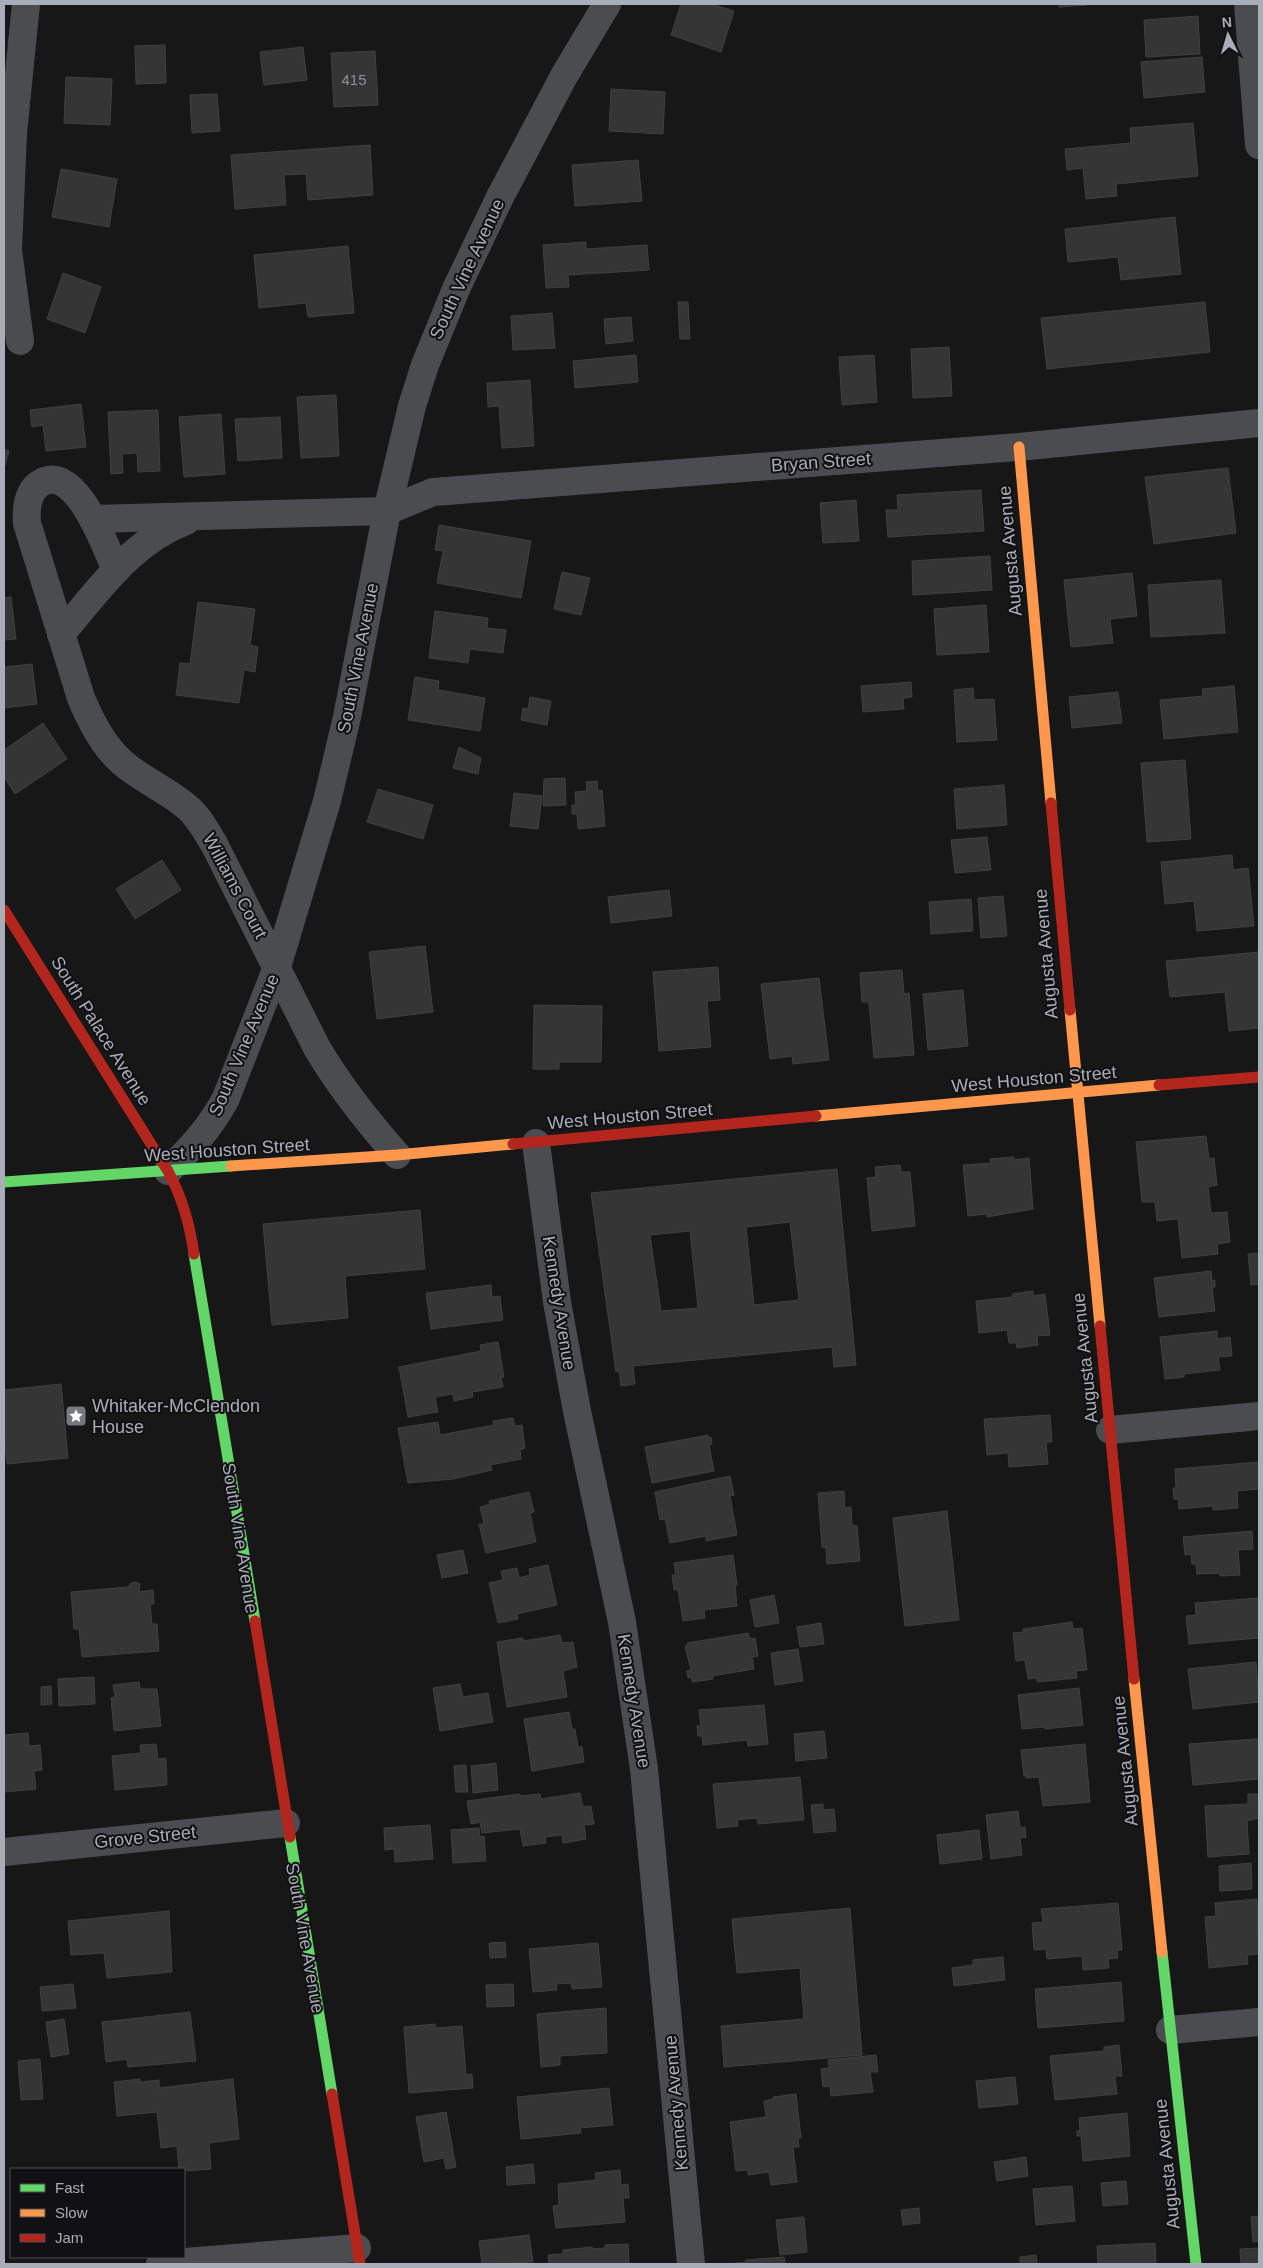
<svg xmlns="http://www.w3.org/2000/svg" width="1263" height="2268" font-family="Helvetica,sans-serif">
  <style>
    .building { fill: #353536; stroke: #3f4043; fill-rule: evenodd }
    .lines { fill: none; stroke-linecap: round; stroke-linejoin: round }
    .street { stroke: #4b4c50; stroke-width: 28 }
    .fast { stroke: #63d668; stroke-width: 11 }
    .slow { stroke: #ff974d; stroke-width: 11 }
    .jam { stroke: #b3261e; stroke-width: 11 }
    .labels { text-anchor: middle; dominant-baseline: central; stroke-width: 4; stroke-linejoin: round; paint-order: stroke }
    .number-label { font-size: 15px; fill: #8b8f98 }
    .street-label { font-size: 18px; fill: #a8adb8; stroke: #111113 }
    .poi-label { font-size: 18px; fill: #a8adb8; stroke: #111113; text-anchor: start }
  </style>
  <rect width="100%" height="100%" fill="#171717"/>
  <g class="building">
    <path d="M681 4H711L734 11 721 52 671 35Z"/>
    <path d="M1059 4H1087V5L1059 7Z"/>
    <path d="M1198 16 1200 54 1146 57 1144 20Z"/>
    <path d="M165 45 166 83 136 84 135 46Z"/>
    <path d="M303 47 307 80 264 85 260 52Z"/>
    <path d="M375 51 378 105 334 107 331 53Z"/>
    <path d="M1202 57 1205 92 1144 98 1141 62Z"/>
    <path d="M66 77 112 79 110 125 64 123Z"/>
    <path d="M611 89 665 92 663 134 609 131Z"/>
    <path d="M217 94 220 131 192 133 190 95Z"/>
    <path d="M1193 123 1198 176 1116 184 1117 196 1086 199 1083 168 1067 170 1065 149 1131 143 1130 128Z"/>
    <path d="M370 145 373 195 308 200 306 174 284 175 286 205 235 209 231 155Z"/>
    <path d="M638 160 642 201 575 206 572 165Z"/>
    <path d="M61 169 117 179 109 227 52 217Z"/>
    <path d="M1175 217 1181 274 1121 280 1118 257 1068 262 1065 229Z"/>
    <path d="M586 242V249L647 245 649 270 568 275 569 287 546 288 543 245Z"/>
    <path d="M348 246 354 313 308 317 306 303 259 308 254 255Z"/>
    <path d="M63 273 101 287 85 333 47 319Z"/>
    <path d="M678 302H688L690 339H680Z"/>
    <path d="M1205 302 1210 352 1047 369 1041 318Z"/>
    <path d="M552 313 555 348 513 350 511 316Z"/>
    <path d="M631 317 633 341 606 344 604 319Z"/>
    <path d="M949 347 952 396 913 398 911 349Z"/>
    <path d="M636 355 638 382 575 388 573 361Z"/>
    <path d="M874 355 877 402 842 405 839 357Z"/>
    <path d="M530 380 534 446 502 448 499 406 488 407 487 383Z"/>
    <path d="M336 395 339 456 301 458 297 397Z"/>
    <path d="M81 404 86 447 46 451 43 425 32 427 30 410Z"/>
    <path d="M158 410 160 471 138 472 137 453 122 454 123 473 111 474 108 412Z"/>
    <path d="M221 414 225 474 184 477 179 417Z"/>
    <path d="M280 417 282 458 238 461 235 419Z"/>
    <path d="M4 449 9 451 4 469Z"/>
    <path d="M1228 468 1236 533 1154 544 1145 477Z"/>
    <path d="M981 490 984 531 888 537 886 510H898L897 495Z"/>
    <path d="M856 500 859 541 823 543 820 503Z"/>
    <path d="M439 525 531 541 521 598 437 583 443 551 435 550Z"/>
    <path d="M990 556 992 590 913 595 912 561Z"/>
    <path d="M562 572 590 578 581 615 554 609Z"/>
    <path d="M1132 573 1137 616 1110 619 1113 643 1071 647 1064 580Z"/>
    <path d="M1221 580 1225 633 1151 637 1148 585Z"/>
    <path d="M11 597 16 639 4 640V598Z"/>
    <path d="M198 602 255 609 250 645 258 647 255 672 244 670 239 703 176 695 180 663 190 664Z"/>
    <path d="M986 605 989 652 937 655 934 609Z"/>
    <path d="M435 611 488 618 487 628 506 630 503 653 470 649 468 663 429 658Z"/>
    <path d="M32 664 37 704 4 708V667Z"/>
    <path d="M415 677 439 681 438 690 485 698 480 731 408 720Z"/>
    <path d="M911 682 912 697 903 698 904 709 863 712 861 686Z"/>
    <path d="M1234 686 1238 732 1164 739 1160 700 1203 696 1202 689Z"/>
    <path d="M973 688 974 700 994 699 997 740 957 742 954 690Z"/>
    <path d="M1118 692 1122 723 1072 728 1069 697Z"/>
    <path d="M530 697 551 701 547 725 521 720 523 708 528 709Z"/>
    <path d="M43 723 67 759 15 794 4 777V750Z"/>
    <path d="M459 747 481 758 478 774 453 768Z"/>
    <path d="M1185 760 1191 839 1147 842 1141 763Z"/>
    <path d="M565 778 566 805 543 806 544 779Z"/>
    <path d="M597 781 598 791 602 790 605 826 578 829 577 814H572V805H576L575 792 587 791 586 782Z"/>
    <path d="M1004 785 1007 825 957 829 954 789Z"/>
    <path d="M378 789 433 805 423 839 367 822Z"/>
    <path d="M514 793 542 796 538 829 510 826Z"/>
    <path d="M987 837 991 870 955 873 951 840Z"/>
    <path d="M1232 855 1233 870 1248 868 1254 926 1197 931 1194 901 1165 904 1161 862Z"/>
    <path d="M162 860 181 890 135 919 116 889Z"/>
    <path d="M669 890 672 916 611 923 608 897Z"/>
    <path d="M1003 896 1007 936 981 938 978 898Z"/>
    <path d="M971 899 973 931 931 934 929 902Z"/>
    <path d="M425 946 433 1012 377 1019 369 952Z"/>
    <path d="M1259 952V1028L1229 1031 1225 992 1170 997 1166 961Z"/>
    <path d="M718 967 720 1000 707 1001 711 1047 659 1051 653 972Z"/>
    <path d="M902 970 904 994 909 993 914 1055 874 1058 869 1002H862L860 973Z"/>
    <path d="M819 978 829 1060 793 1064 792 1056 770 1059 761 984Z"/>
    <path d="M963 990 968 1046 928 1050 923 994Z"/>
    <path d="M534 1005 602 1006 601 1062H559V1069H533Z"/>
    <path d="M1206 1136 1209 1159 1214 1158 1217 1185 1208 1187 1211 1213 1227 1212 1230 1242 1217 1244 1218 1254 1182 1258 1178 1219 1157 1221 1155 1202H1142L1136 1142Z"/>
    <path d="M1014 1157V1160L1029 1158 1033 1209 987 1217V1214L968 1216 963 1165 991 1163 990 1159Z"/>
    <path d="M900 1165 901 1172H910L915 1226 872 1231 867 1178 876 1177 875 1167Z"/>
    <path d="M837 1169 856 1365 834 1367 832 1347 633 1366 635 1384 621 1386 619 1371 616 1372 591 1193ZM790 1222 799 1300 754 1305 746 1227ZM690 1231 698 1308 661 1311 650 1235Z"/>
    <path d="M420 1210 425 1269 345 1276 348 1318 272 1325 263 1224Z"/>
    <path d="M1259 1253V1284L1251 1285 1248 1254Z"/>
    <path d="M1211 1271 1212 1281 1215 1280V1287H1212L1215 1311 1159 1317 1154 1278Z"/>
    <path d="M491 1285 492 1297 500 1296 503 1320 431 1329 426 1293Z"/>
    <path d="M1033 1291V1296L1045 1294 1050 1335 1037 1336 1038 1345 1017 1348 1016 1343H1009L1007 1330 979 1333 976 1301 1013 1297 1012 1294Z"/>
    <path d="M1217 1331V1339L1230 1337 1232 1356 1218 1357 1220 1370 1184 1374V1377L1165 1379 1160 1337Z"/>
    <path d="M498 1342 504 1377 501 1378 503 1387 472 1392 473 1397 454 1401 453 1394 435 1397 438 1412 408 1417 399 1367 481 1351 480 1345Z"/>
    <path d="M61 1384 68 1458 7 1464 4 1433V1390Z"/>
    <path d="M1050 1415 1052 1442H1046L1048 1464 1009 1467 1008 1453 987 1455 984 1419Z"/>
    <path d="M513 1418 515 1426 522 1425 525 1448 520 1450 521 1459 490 1465 492 1470 453 1479 408 1483 398 1428 438 1422 440 1435 494 1425 493 1421Z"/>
    <path d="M708 1435V1438L711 1437 712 1444 709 1445 714 1471 652 1483 645 1447Z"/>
    <path d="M1259 1462V1489L1237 1491 1238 1508 1213 1510V1506L1179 1509 1178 1499H1174L1173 1488H1176L1175 1469Z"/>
    <path d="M730 1476 734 1495 730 1496 737 1535 706 1541V1536L670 1543 665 1519 660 1520 655 1492Z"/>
    <path d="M844 1491 845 1508 851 1507 852 1525 857 1526 860 1561 827 1564 826 1548 822 1547 818 1493Z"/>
    <path d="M529 1492 534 1512 530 1513 536 1542 486 1553 479 1524H484L480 1507 490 1504 489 1501Z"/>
    <path d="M947 1511 959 1620 905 1626 893 1518Z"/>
    <path d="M1252 1531 1253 1549 1238 1550 1240 1575 1220 1576V1573L1197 1574 1196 1564H1192L1191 1554 1185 1555 1183 1537Z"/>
    <path d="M463 1550 468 1573 442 1578 437 1555Z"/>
    <path d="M733 1555 737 1585H735L737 1606 704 1610 705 1618 683 1621 678 1590H674L672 1575H676L674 1563Z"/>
    <path d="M548 1565 557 1605 517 1614 518 1619 498 1623 489 1583 503 1580 501 1571 517 1568 519 1578 530 1575 529 1569Z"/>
    <path d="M135 1582 140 1584 139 1592 153 1590 154 1604H150L152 1624H157L159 1651 82 1657 79 1629H74L71 1592 128 1587 131 1583Z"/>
    <path d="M774 1595 779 1623 755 1627 750 1600Z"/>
    <path d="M1259 1598V1638L1189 1644 1186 1616 1196 1615 1195 1603Z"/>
    <path d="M1072 1622 1073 1629 1082 1628 1087 1670 1076 1671 1077 1678 1037 1682V1678L1028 1679 1025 1660 1016 1661 1013 1633 1024 1632 1023 1629Z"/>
    <path d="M821 1623 824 1644 800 1647 797 1627Z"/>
    <path d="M748 1633 750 1639 755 1638 758 1656 752 1657 754 1669 712 1676 713 1679 692 1682V1677L688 1678 687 1671 691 1670 685 1646H688L687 1643Z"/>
    <path d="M560 1635 562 1643 573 1642 577 1667 563 1671 567 1697 507 1707 497 1642 523 1638V1641Z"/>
    <path d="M798 1649 803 1681 775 1685 771 1653Z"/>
    <path d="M1256 1662 1259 1702 1193 1709 1188 1669Z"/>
    <path d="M94 1677 95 1704 59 1706 58 1679Z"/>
    <path d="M139 1682 140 1689H157L161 1726 114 1731 111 1698 115 1697 113 1685Z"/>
    <path d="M460 1684 463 1697 488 1693 493 1722 440 1731 433 1688Z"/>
    <path d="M51 1686 52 1704 41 1705V1687Z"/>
    <path d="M1079 1688 1083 1725 1045 1729V1727L1022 1729 1018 1695Z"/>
    <path d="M764 1705 768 1744 748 1746 747 1740 703 1745 702 1736H698L697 1726H701L699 1710Z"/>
    <path d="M569 1712 572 1729H575L578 1747H582L584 1762 532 1771 524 1719Z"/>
    <path d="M824 1731 827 1758 796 1761 794 1734Z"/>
    <path d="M28 1733 29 1746 40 1745 42 1770 34 1771 36 1789 4 1792V1735Z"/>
    <path d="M1255 1739H1259V1779L1193 1785 1189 1744Z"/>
    <path d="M156 1744 158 1759 166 1758 167 1785 115 1790 112 1756 141 1753 140 1745Z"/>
    <path d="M1085 1744 1090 1802 1043 1806 1039 1777 1026 1778V1775L1024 1776 1021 1750Z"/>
    <path d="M496 1763 498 1790 473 1793 471 1766Z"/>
    <path d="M466 1765 468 1792H456L454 1766Z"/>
    <path d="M800 1777 804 1820 758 1824 757 1818 737 1820 738 1826 717 1828 713 1784Z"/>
    <path d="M580 1793 583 1807 591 1806 594 1824 584 1825 586 1839 563 1843 562 1835 545 1837 546 1843 523 1846 520 1829 482 1833 480 1822 471 1824 467 1801 520 1794V1796L540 1794 541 1799Z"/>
    <path d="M1248 1794H1259V1818L1247 1821 1249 1854 1208 1857 1205 1806 1248 1804Z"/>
    <path d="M823 1804V1810L834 1809 836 1831 814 1833 811 1805Z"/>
    <path d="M1018 1811 1020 1828 1025 1827 1026 1837 1020 1838 1022 1855 991 1859 986 1815Z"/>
    <path d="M430 1825 433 1859 395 1862 394 1849 385 1850 384 1828Z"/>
    <path d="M479 1828 480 1837 484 1836 486 1861 453 1863 451 1830Z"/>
    <path d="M979 1830 982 1859 940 1864 937 1835Z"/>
    <path d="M1251 1863 1252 1889 1220 1891 1219 1866Z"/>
    <path d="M1257 1899 1259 1954 1247 1955 1248 1964 1209 1968 1205 1917 1216 1916 1215 1903Z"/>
    <path d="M1118 1903 1122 1950H1117L1118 1958 1108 1959 1109 1968 1083 1970 1082 1956 1047 1959 1046 1949 1034 1950 1032 1923 1043 1922 1041 1909Z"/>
    <path d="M850 1908 862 2055 724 2067 721 2026 804 2019 800 1968 737 1973 732 1919Z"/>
    <path d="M169 1911 172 1972 107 1978 104 1953 71 1955 68 1921Z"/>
    <path d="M505 1942 506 1957 490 1958 489 1943Z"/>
    <path d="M598 1943 602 1987 572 1989 571 1983 556 1984 557 1990 533 1992 529 1949Z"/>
    <path d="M1003 1957 1005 1980 954 1986 952 1968 973 1965V1960Z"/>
    <path d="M1121 1982 1124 2021 1038 2028 1035 1989Z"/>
    <path d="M73 1984 76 2008 42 2011 40 1987Z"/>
    <path d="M513 1984 514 2006 487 2007 486 1985Z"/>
    <path d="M606 2008 607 2053 560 2056V2065L541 2067 537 2014Z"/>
    <path d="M190 2012 196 2061 128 2067 127 2059 106 2062 102 2022Z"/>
    <path d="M64 2019 69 2054 51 2057 46 2022Z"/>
    <path d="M435 2024 436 2028 462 2026 466 2075 472 2074 473 2088 409 2093 404 2027Z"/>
    <path d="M1119 2045 1122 2076H1115L1117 2094 1055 2100 1050 2056 1104 2051V2047Z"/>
    <path d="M876 2055 878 2072H870L873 2092 831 2096 830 2086 823 2087 821 2069 829 2068 828 2060Z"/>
    <path d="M40 2059 43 2099 21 2100 18 2061Z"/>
    <path d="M1015 2077 1018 2104 979 2108 976 2081Z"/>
    <path d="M140 2079V2082L159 2080V2088L233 2079 239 2139 209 2143 211 2169 184 2171V2169H179L177 2146 161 2148 157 2112 117 2116 114 2082Z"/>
    <path d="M609 2088 613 2125 580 2128 581 2133 521 2139 517 2097Z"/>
    <path d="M796 2094 801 2138H798L799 2147H793L797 2182 771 2185 769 2172 748 2175V2170L736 2171 730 2122 766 2117 764 2101 773 2099V2097Z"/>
    <path d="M446 2112 456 2167 446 2169 444 2158 424 2162 416 2117Z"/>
    <path d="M1127 2113 1130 2156 1083 2161 1081 2136H1077V2131H1080L1079 2118Z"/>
    <path d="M1026 2157 1028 2176 997 2181 994 2162Z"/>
    <path d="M533 2164 535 2183 507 2185 506 2167Z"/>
    <path d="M620 2170 621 2185 628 2184 629 2198H623L625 2222 556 2228 553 2206 559 2205 558 2184 596 2180 595 2173Z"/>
    <path d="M1126 2181 1128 2204 1103 2206 1101 2183Z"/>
    <path d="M1072 2186 1075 2221 1036 2225 1033 2189Z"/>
    <path d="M919 2208 920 2223 903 2225 901 2210Z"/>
    <path d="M1259 2216V2241L1253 2242 1251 2217Z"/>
    <path d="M804 2217 807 2252 780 2255 776 2220Z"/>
    <path d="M529 2235 533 2262 482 2264 479 2241Z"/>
    <path d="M1155 2243 1156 2264H1098L1097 2246Z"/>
    <path d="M628 2244 629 2264H549L548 2255 563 2254V2250L592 2247 593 2249 605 2248V2245Z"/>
    <path d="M1259 2248V2264H1241L1240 2249Z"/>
    <path d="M1036 2255 1037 2264H1020V2257Z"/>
    <path d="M784 2257 785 2264H729L746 2262V2260Z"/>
  </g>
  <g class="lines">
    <g class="street">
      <path d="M1248 4 1259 145"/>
      <path d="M20 341 8 250 13 133 26 4"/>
      <path d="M93 519 387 511 433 492 1019 447 1259 423"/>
      <path d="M116 570C106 548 75 459 39 484 27 493 26 509 27 523L81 698C89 717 98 736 112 752 132 776 164 787 187 807 199 817 206 831 214 844L317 1048C340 1087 367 1121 397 1155"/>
      <path d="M61 634C99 590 131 542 186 521"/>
      <path d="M536 1143 557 1302 577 1411 622 1622 644 1769 691 2264"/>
      <path d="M168 1171C191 1148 211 1127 226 1098L277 967 327 801 347 717 387 511 412 406 425 365 456 289 500 197 564 76 607 4"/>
      <path d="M1110 1430 1259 1416"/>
      <path d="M4 1852 286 1823"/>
      <path d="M1170 2030 1259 2022"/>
      <path d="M160 2264 357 2248"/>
    </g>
    <g class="fast">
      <path d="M4 1182 231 1166"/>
      <path d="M194 1254 255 1621"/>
      <path d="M290 1837 332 2094"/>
      <path d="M1162 1952 1196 2264"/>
    </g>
    <g class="slow">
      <path d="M1019 447 1051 803"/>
      <path d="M1070 1010 1100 1326"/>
      <path d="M816 1116 1159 1085"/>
      <path d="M231 1166 397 1155 513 1144"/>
      <path d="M1134 1679 1162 1952"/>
    </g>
    <g class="jam">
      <path d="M1051 803 1070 1010"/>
      <path d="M4 910 168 1171C182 1197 190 1225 194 1254"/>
      <path d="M1159 1085 1259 1077"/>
      <path d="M513 1144 816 1116"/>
      <path d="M1100 1326 1134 1679"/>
      <path d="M255 1621 290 1837"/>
      <path d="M332 2094 360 2264"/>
    </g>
  </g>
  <defs>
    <g id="sight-square" transform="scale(1.125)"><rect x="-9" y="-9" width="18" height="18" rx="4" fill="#757880" stroke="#111113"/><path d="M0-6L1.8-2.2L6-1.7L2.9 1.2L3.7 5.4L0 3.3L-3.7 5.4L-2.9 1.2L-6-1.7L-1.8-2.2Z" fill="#fff"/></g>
  </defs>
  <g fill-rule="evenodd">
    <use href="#sight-square" x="76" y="1416"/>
  </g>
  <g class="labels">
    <g class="number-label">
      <text x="354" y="79">415</text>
    </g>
    <g class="street-label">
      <text transform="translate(467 269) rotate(-65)">South Vine Avenue</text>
      <text transform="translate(821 462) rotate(-4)">Bryan Street</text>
      <text transform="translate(1010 551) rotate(-95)">Augusta Avenue</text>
      <text transform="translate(358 658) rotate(-79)">South Vine Avenue</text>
      <text transform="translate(235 886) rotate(62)">Williams Court</text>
      <text transform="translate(1046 954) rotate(-95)">Augusta Avenue</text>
      <text transform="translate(101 1031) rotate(58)">South Palace Avenue</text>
      <text transform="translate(244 1045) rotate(-67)">South Vine Avenue</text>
      <text transform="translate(1034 1079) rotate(-5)">West Houston Street</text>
      <text transform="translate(630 1116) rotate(-5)">West Houston Street</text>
      <text transform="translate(227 1150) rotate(-4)">West Houston Street</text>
      <text transform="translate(559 1303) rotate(81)">Kennedy Avenue</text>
      <text transform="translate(1085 1358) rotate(-96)">Augusta Avenue</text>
      <text transform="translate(240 1538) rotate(81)">South Vine Avenue</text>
      <text transform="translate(634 1701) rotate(81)">Kennedy Avenue</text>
      <text transform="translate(1125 1761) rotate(-96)">Augusta Avenue</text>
      <text transform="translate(145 1837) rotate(-6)">Grove Street</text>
      <text transform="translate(305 1938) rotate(80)">South Vine Avenue</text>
      <text transform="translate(676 2103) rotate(-95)">Kennedy Avenue</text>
      <text transform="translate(1167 2164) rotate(-96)">Augusta Avenue</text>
    </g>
    <g class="poi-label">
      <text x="92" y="1406">Whitaker-McClendon<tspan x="92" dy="21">House</tspan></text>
    </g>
  </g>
  <rect width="1263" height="2268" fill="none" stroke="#a8adb8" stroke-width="10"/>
  <rect x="10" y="2168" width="175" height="90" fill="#111113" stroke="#4d4f55"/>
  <rect x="20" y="2184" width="25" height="8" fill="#63d668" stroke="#4d4f55"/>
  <text x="55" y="2193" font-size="15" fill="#a8adb8">Fast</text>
  <rect x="20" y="2209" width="25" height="8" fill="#ff974d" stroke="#4d4f55"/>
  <text x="55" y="2218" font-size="15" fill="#a8adb8">Slow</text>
  <rect x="20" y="2234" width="25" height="8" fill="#b3261e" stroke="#4d4f55"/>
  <text x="55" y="2243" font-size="15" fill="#a8adb8">Jam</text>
  <g transform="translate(1228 35) rotate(355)" stroke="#111113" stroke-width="4" paint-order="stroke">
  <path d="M0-4L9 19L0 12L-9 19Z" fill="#a8adb8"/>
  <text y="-8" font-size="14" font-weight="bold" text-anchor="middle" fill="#a8adb8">N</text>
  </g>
</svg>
